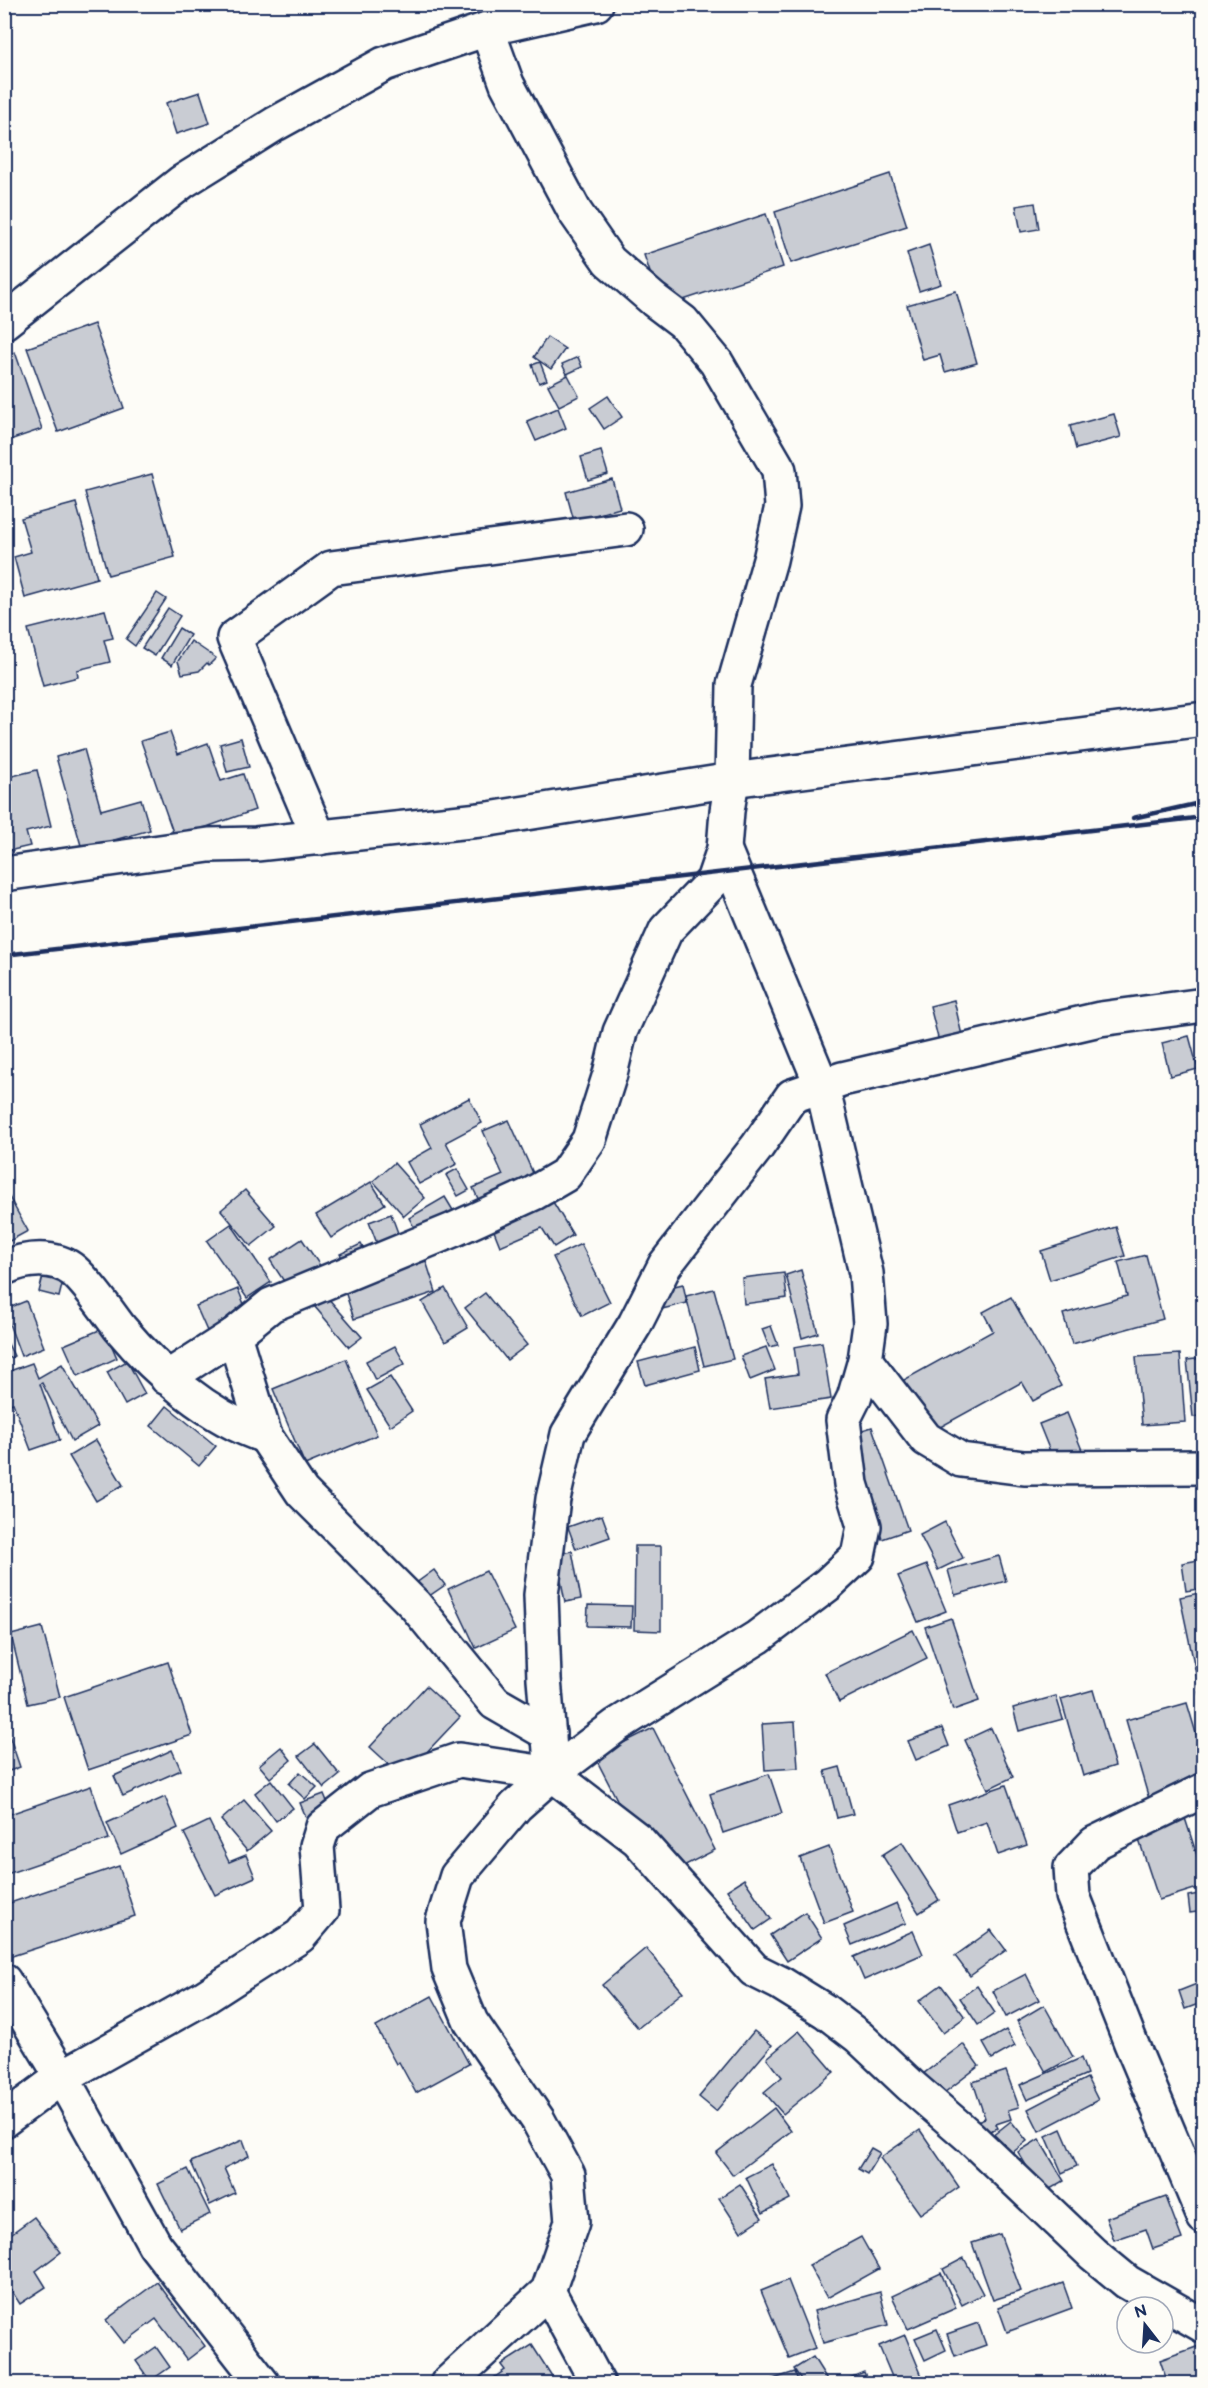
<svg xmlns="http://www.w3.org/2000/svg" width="1208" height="2388" font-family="'Balsamiq Sans',sans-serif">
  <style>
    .building { fill: #c9ccd3; stroke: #1b2f5e; stroke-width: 1.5 }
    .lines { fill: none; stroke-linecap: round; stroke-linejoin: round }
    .minor-casing { stroke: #1b2f5e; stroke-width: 38 }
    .minor { stroke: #fdfcf7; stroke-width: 33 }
    .rail { stroke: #1b2f5e; stroke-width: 4.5 }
  </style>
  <rect width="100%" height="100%" fill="#fdfcf7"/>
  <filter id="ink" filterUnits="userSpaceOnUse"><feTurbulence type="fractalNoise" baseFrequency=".0167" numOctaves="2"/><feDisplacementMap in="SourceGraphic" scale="12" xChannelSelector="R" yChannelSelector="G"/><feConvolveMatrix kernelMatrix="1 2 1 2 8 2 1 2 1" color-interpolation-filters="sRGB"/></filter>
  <g filter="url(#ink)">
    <g class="building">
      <path d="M200 92 210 123 176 134 166 103Z"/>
      <path d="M890 174 907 226 791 263 775 212Z"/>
      <path d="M1035 203 1039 229 1021 232 1016 206Z"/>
      <path d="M766 214 783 267 662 307 644 255Z"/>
      <path d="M929 245 941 284 919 291 907 253Z"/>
      <path d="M956 291 977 363 945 372 940 355 923 360 907 305Z"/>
      <path d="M94 324 124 408 58 432 27 348Z"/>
      <path d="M547 337 565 349 551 369 534 357Z"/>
      <path d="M15 352 42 429 4 442V356Z"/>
      <path d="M578 357 582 367 567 374 562 364Z"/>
      <path d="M540 362 547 380 539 383 532 365Z"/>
      <path d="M568 375 579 396 559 406 548 385Z"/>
      <path d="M608 396 622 417 604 429 590 408Z"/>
      <path d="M558 408 566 428 536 441 527 421Z"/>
      <path d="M1114 414 1121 437 1076 449 1070 426Z"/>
      <path d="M601 451 608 474 588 480 581 457Z"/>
      <path d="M152 474 175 557 108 575 85 492Z"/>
      <path d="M612 479 620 508 574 521 566 492Z"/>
      <path d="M76 503 97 578 25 598 14 557 31 552 21 518Z"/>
      <path d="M157 593 166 599 135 646 126 639Z"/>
      <path d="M168 608 180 616 155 656 142 648Z"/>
      <path d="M105 610 113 638 104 640 110 662 77 670 78 677 43 686 28 629Z"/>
      <path d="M179 628 190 635 172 665 161 658Z"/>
      <path d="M191 641 216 658 209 665 207 663 199 671 182 674 178 661Z"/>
      <path d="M170 732 178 754 208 743 221 781 243 774 255 810 175 838 141 741Z"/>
      <path d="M241 738 249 767 227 772 220 744Z"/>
      <path d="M84 749 101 810 141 799 150 830 82 849 56 757Z"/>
      <path d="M37 770 51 826 26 832 30 846 4 852V778Z"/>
      <path d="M954 1000 963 1040 940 1046 930 1006Z"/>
      <path d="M1189 1036 1198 1069 1170 1076 1162 1043Z"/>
      <path d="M469 1098 482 1123 446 1142 457 1164 419 1184 407 1162 432 1148 420 1124Z"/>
      <path d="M509 1120 537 1182 482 1207 473 1188 503 1175 483 1131Z"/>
      <path d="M394 1163 425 1198 404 1216 373 1181Z"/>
      <path d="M457 1169 469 1190 458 1196 446 1175Z"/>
      <path d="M371 1182 385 1204 331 1238 316 1215Z"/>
      <path d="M4 1188 28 1231 4 1244Z"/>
      <path d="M245 1190 276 1226 251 1246 221 1210Z"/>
      <path d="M445 1197 457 1217 420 1238 409 1218Z"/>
      <path d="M550 1197 573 1235 554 1247 542 1228 500 1246 490 1221Z"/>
      <path d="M391 1214 401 1241 379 1249 369 1222Z"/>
      <path d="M231 1224 271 1282 247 1298 207 1241Z"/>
      <path d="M1116 1227 1125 1256 1050 1280 1041 1251Z"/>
      <path d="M302 1239 325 1273 293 1295 270 1260Z"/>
      <path d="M361 1244 369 1259 348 1269 340 1254Z"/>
      <path d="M581 1244 610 1302 582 1316 553 1257Z"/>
      <path d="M1146 1255 1163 1319 1072 1344 1063 1314 1127 1296 1118 1262Z"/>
      <path d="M426 1261 436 1292 354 1319 344 1288Z"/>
      <path d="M45 1268 65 1273 59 1297 39 1292Z"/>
      <path d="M801 1270 818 1333 802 1338 786 1275Z"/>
      <path d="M784 1273 787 1298 744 1304 742 1278Z"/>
      <path d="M683 1284 687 1303 662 1309 658 1290Z"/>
      <path d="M445 1288 468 1328 445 1342 422 1302Z"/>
      <path d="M238 1289 248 1314 207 1331 196 1306Z"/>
      <path d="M714 1289 733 1359 704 1366 686 1296Z"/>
      <path d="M485 1293 527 1345 507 1360 465 1308Z"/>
      <path d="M327 1297 362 1337 349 1347 315 1307Z"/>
      <path d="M1011 1297 1061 1386 1033 1401 1022 1382 913 1442 884 1391 993 1331 983 1312Z"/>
      <path d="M26 1301 44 1347 21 1356 4 1310Z"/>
      <path d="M771 1326 778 1345 769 1347 762 1329Z"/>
      <path d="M104 1328 117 1358 78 1376 64 1345Z"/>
      <path d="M4 1336 14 1356 4 1361Z"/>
      <path d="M822 1342 831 1399 770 1408 765 1379 798 1374 794 1347Z"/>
      <path d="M395 1346 405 1364 375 1380 366 1361Z"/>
      <path d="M695 1347 700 1370 645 1385 638 1362Z"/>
      <path d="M766 1347 775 1370 750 1380 741 1356Z"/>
      <path d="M1180 1354 1185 1422 1142 1425 1136 1357Z"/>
      <path d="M1204 1358V1415L1193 1417 1187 1360Z"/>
      <path d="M346 1359 377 1435 305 1465 273 1389Z"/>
      <path d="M127 1361 145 1394 125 1405 107 1372Z"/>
      <path d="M32 1363 38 1378 62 1364 98 1426 72 1441 42 1383 40 1384 60 1440 31 1450 13 1403 4 1406V1373Z"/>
      <path d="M390 1377 412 1411 390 1426 367 1390Z"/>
      <path d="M167 1406 216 1446 199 1466 151 1426Z"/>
      <path d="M1067 1413 1084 1455 1056 1466 1039 1424Z"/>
      <path d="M872 1427 908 1530 882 1539 847 1435Z"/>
      <path d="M96 1440 123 1485 96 1501 69 1456Z"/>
      <path d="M602 1515 610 1537 576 1549 568 1527Z"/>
      <path d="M945 1522 963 1558 938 1570 920 1535Z"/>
      <path d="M635 1546H661V1631L634 1630Z"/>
      <path d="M572 1551 581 1599 565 1602 556 1554Z"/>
      <path d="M999 1556 1006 1581 955 1595 948 1570Z"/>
      <path d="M1204 1559V1588L1186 1591 1182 1563Z"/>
      <path d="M927 1565 946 1611 918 1622 898 1576Z"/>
      <path d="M434 1570 445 1585 419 1603 408 1589Z"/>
      <path d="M486 1571 515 1630 476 1648 448 1589Z"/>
      <path d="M1204 1592V1707H1203L1180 1597Z"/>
      <path d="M588 1605 632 1606 631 1627 587 1626Z"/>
      <path d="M951 1618 979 1701 953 1710 925 1627Z"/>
      <path d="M42 1627 60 1697 28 1704 11 1635Z"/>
      <path d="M913 1630 927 1658 839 1702 825 1673Z"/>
      <path d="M168 1662 192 1735 88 1770 64 1697Z"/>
      <path d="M426 1686 460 1717 403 1777 370 1747Z"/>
      <path d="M1093 1690 1115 1766 1083 1776 1061 1699Z"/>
      <path d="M1056 1696 1063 1719 1019 1731 1013 1708Z"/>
      <path d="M1187 1703 1204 1760V1783L1149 1799 1126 1720Z"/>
      <path d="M4 1720 20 1767 4 1773Z"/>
      <path d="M795 1722 798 1768 765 1770 762 1724Z"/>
      <path d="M653 1728 715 1850 658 1879 595 1757Z"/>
      <path d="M942 1728 949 1746 916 1760 908 1741Z"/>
      <path d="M991 1728 1013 1777 988 1789 965 1740Z"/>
      <path d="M315 1744 340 1775 324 1788 299 1756Z"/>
      <path d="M281 1747 291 1760 270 1778 259 1765Z"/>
      <path d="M172 1750 181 1770 123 1796 114 1776Z"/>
      <path d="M840 1767 853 1814 837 1818 825 1771Z"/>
      <path d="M300 1772 317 1787 305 1799 289 1784Z"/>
      <path d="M769 1774 782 1813 723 1833 710 1794Z"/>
      <path d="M271 1780 293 1808 276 1821 255 1793Z"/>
      <path d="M1006 1785 1027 1845 998 1855 987 1822 957 1832 948 1805Z"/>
      <path d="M91 1786 109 1839 4 1875V1816Z"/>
      <path d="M324 1794 332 1813 308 1822 300 1803Z"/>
      <path d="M165 1797 178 1828 121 1854 107 1823Z"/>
      <path d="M244 1800 271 1831 247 1851 221 1820Z"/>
      <path d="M1184 1815 1204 1877V1886L1159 1900 1136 1831Z"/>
      <path d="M209 1821 229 1862 246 1855 255 1877 215 1895 184 1833Z"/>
      <path d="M902 1842 939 1900 919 1913 882 1855Z"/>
      <path d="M829 1847 853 1912 824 1923 800 1858Z"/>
      <path d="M119 1866 135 1916 12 1956 4 1935V1905Z"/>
      <path d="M744 1879 771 1919 755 1930 727 1890Z"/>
      <path d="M1204 1893V1911L1190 1913 1188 1896Z"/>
      <path d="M897 1903 906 1923 852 1945 844 1926Z"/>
      <path d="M805 1912 822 1938 787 1961 770 1935Z"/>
      <path d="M991 1930 1006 1950 970 1976 955 1956Z"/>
      <path d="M913 1931 923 1954 864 1980 854 1957Z"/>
      <path d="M646 1948 683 1992 638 2028 602 1985Z"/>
      <path d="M1026 1974 1039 2000 1006 2017 993 1991Z"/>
      <path d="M1204 1981V2002L1185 2009 1179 1991Z"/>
      <path d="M941 1985 965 2017 943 2033 919 2001Z"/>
      <path d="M977 1986 995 2013 978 2025 960 1998Z"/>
      <path d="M432 1996 469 2064 416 2093 399 2062 396 2064 376 2027Z"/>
      <path d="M1044 2005 1073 2057 1046 2072 1017 2021Z"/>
      <path d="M1006 2030 1015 2046 992 2059 983 2043Z"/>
      <path d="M754 2031 772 2045 716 2111 699 2097Z"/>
      <path d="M799 2031 834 2072 783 2114 764 2092 782 2077 767 2058Z"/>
      <path d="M963 2044 979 2066 940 2096 923 2074Z"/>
      <path d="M1081 2058 1087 2074 1027 2100 1020 2085Z"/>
      <path d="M1006 2071 1019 2107 1008 2110 1011 2119 996 2124 998 2128 962 2140 958 2128 985 2118 973 2082Z"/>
      <path d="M1087 2078 1098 2100 1039 2131 1028 2109Z"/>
      <path d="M774 2108 791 2131 733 2175 716 2153Z"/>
      <path d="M1011 2121 1027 2141 988 2172 972 2152Z"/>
      <path d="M1061 2129 1077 2166 1062 2173 1046 2136Z"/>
      <path d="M920 2130 959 2187 920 2214 880 2158Z"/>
      <path d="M1039 2139 1064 2181 1043 2193 1018 2152Z"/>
      <path d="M243 2140 249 2156 224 2168 235 2193 210 2205 191 2162Z"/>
      <path d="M871 2148 880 2153 867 2174 858 2169Z"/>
      <path d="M772 2164 790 2199 763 2213 746 2177Z"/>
      <path d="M188 2169 210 2214 180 2229 158 2184Z"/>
      <path d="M740 2184 762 2218 741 2232 719 2198Z"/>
      <path d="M1166 2197 1182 2239 1153 2249 1146 2229 1114 2240 1106 2218Z"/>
      <path d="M34 2217 61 2252 36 2271 46 2287 20 2304 11 2290 8 2292 4 2287V2239Z"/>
      <path d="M1000 2234 1021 2291 993 2300 972 2243Z"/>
      <path d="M861 2237 879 2269 827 2298 809 2265Z"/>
      <path d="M964 2258 983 2294 962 2305 943 2269Z"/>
      <path d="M941 2273 956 2308 908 2329 892 2296Z"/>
      <path d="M788 2280 815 2348 789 2358 761 2291Z"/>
      <path d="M157 2282 205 2346 187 2360 156 2319 124 2343 106 2320Z"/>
      <path d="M1063 2283 1072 2308 1007 2332 998 2307Z"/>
      <path d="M880 2292 888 2325 823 2343 814 2311Z"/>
      <path d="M978 2323 986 2345 955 2356 947 2334Z"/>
      <path d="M937 2329 946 2350 925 2360 915 2338Z"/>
      <path d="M905 2335 924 2381 917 2384H895L879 2346Z"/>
      <path d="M532 2345 557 2384H485L505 2370 501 2365Z"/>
      <path d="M1199 2346 1204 2359V2384H1168L1160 2360Z"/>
      <path d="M156 2347 170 2367 150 2381 136 2361Z"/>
      <path d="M813 2357 830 2384H804L794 2369Z"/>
      <path d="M795 2372 799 2384H771L770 2380Z"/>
      <path d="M864 2372 869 2384H841L840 2382Z"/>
    </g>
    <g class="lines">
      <g class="minor-casing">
        <g id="minor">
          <path d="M4 322 182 182 275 124 384 64 487 29 596 4"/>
          <path d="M319 838 234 638 331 568 626 529"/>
          <path d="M4 874 209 845 256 844 489 819 732 780 1204 719"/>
          <path d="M4 1268C25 1258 55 1255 74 1271 88 1283 108 1312 120 1328 157 1372 209 1418 265 1436"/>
          <path d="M234 1335 265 1436 302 1492 415 1605 495 1703 549 1734"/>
          <path d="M865 1360 926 1439 961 1460 1024 1468 1204 1467"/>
          <path d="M167 1378 234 1335 271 1305 453 1230 534 1193 565 1175 589 1140 610 1074 620 1032 666 930 713 881 724 849 727 811 732 780 734 685 770 560 782 506 779 470 716 362 683 322 654 300 609 261 575 212 507 84 487 29"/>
          <path d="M552 1774 617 1725 758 1637 827 1585 858 1556 864 1526 851 1484 843 1420 854 1398 865 1360 870 1324 866 1273 822 1086 724 849"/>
          <path d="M1204 1790 1095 1843 1071 1868 1073 1896 1131 2043 1204 2217"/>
          <path d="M4 1981 62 2077 155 2245 263 2384"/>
          <path d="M4 2120 62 2077 205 1997 300 1936 322 1910 317 1846 323 1827 370 1790 459 1760 552 1774 638 1840 754 1970 780 1983 825 2011 859 2037 910 2085 969 2136 1093 2254 1127 2282 1204 2326"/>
          <path d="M548 2291 598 2384"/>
          <path d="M447 2384 548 2291 572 2222 568 2175 538 2120 471 2022 449 1969 443 1921 457 1876 516 1806 552 1774 544 1679 541 1595 553 1499 568 1434 635 1324 665 1265 757 1147 792 1096 842 1079 1100 1019 1204 1005"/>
        </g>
      </g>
      <use href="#minor" class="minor"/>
      <g class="rail">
        <path d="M1133 818 1204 802"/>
        <path d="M4 955 1204 817"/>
      </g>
    </g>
  </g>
  <rect width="1208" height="2388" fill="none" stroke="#fdfcf7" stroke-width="24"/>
  <rect x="12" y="12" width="1184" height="2364" fill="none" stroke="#1b2f5e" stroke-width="2" filter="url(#ink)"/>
  <g transform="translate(1145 2325) rotate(343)"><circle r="28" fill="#fdfcf7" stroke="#a3aaba" stroke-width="1.5"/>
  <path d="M0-4.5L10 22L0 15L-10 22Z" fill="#1b2f5e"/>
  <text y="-9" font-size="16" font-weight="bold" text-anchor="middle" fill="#1b2f5e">N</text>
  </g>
</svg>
